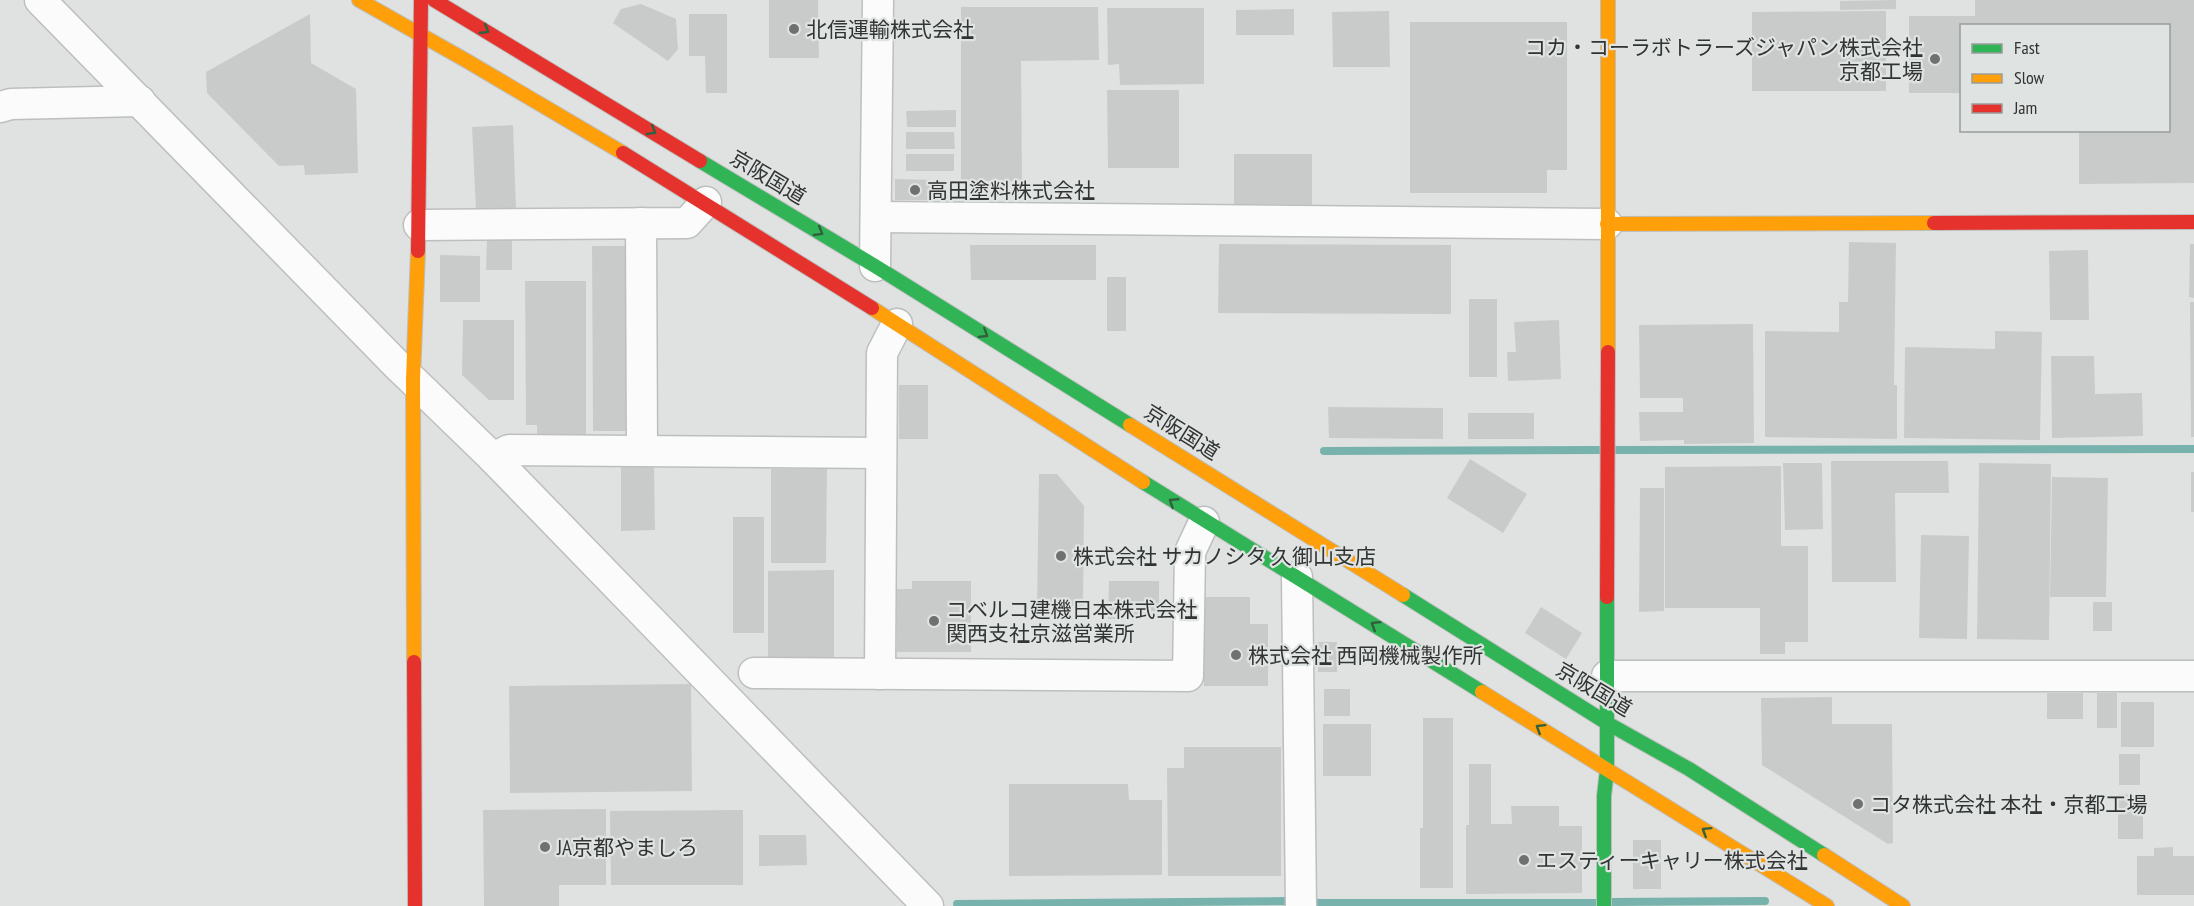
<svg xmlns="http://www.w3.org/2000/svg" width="2194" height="906" font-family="'PT Sans Narrow','Noto Sans JP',sans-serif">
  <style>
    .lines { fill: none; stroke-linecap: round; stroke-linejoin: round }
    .stream { stroke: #77b2ac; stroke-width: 8 }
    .building { fill: #c9cbca }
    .street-casing { stroke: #bdbfbf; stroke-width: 33 }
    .fast-casing { stroke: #bdbfbf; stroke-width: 16 }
    .slow-casing { stroke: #bdbfbf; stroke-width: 16 }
    .jam-casing { stroke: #bdbfbf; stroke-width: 16 }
    .street { stroke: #fafbfa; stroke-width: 30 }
    .fast { stroke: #30b455; stroke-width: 14 }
    .slow { stroke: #ff9f0a; stroke-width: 14 }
    .jam { stroke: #e5322d; stroke-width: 14 }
    .oneway { stroke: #31603f }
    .poi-dot { fill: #6f7070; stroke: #dfe3e2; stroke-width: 2 }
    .labels { text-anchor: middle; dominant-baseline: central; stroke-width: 4.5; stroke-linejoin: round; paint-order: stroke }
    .poi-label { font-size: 21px; fill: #323333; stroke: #dfe3e2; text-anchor: start }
    .street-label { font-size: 21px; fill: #323333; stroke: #dfe3e2 }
  </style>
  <rect width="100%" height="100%" fill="#e0e2e1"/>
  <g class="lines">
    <g class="stream">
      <path d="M1613 450 2194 449"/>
      <path d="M1324 451 1600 450"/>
      <path d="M1609 902 1765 901"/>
      <path d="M957 904 1287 901 1320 903H1596"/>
    </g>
  </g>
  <g class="building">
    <path d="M769 0H818L819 58H769Z"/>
    <path d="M1896 0V9L1840 10V1Z"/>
    <path d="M1975 0H2194V183L2079 184V130H2168V26H1962V93H1909V16H1975Z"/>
    <path d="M641 4 676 19 678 49 668 61 613 23 621 9Z"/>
    <path d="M961 7H1098L1099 60 1021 61 1022 181H961Z"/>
    <path d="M1107 8H1204V84L1120 85 1119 64 1108 65Z"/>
    <path d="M1294 9V35H1236V10Z"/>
    <path d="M1389 11 1390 67H1333L1332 12Z"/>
    <path d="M1886 11V91H1752V12Z"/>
    <path d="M310 14 311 63 356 89 358 173 305 175 304 165 279 166 207 93 206 72Z"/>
    <path d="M689 14H727V93H706L705 56H689Z"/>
    <path d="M1410 22H1567V170H1547V193H1410Z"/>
    <path d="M1107 90H1179V168H1108Z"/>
    <path d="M956 110V127H907L906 111Z"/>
    <path d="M513 125 516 209 476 210 472 127Z"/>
    <path d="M906 132H954L955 149H906Z"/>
    <rect x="906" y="154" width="48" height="17"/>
    <path d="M1234 154H1312V205L1234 204Z"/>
    <path d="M895 179 934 180V200H895Z"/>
    <path d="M487 239H512V270H486Z"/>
    <path d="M1849 242 1896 243 1894 385H1897V439L1765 437V331L1839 332V302H1848Z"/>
    <path d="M1219 244 1451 245V314L1218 313Z"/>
    <path d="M2190 244H2194V298L2189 297Z"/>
    <path d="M970 245H1096V280H971Z"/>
    <path d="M592 246H630V431H593Z"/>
    <path d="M2088 250 2089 320H2050L2049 251Z"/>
    <path d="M440 255 480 256V302H440Z"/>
    <rect x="1107" y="277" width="19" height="54"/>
    <path d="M525 281H586V439H537V425H526Z"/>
    <rect x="1469" y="299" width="28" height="78"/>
    <path d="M2190 302H2194V437H2191Z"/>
    <path d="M463 320H514V400H489L462 375Z"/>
    <path d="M1559 320 1561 379 1508 381 1507 352H1516L1514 322Z"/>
    <path d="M1753 324 1754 443 1684 444V440L1640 441 1639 412H1683V398H1640L1639 325Z"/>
    <path d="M1995 331 2042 332 2040 440 1904 438 1905 347 1995 349Z"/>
    <path d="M2051 356H2094L2095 394 2142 393 2143 436 2052 438Z"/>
    <rect x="899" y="385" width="29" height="54"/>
    <path d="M1328 407 1443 408V439L1329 438Z"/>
    <rect x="1468" y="413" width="66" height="26"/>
    <path d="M1470 459 1527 494 1503 533 1447 498Z"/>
    <path d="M1831 461H1948L1949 493H1895L1896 582H1832Z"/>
    <path d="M1783 463H1822L1823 529 1785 530Z"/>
    <path d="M1979 463 2051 464 2049 640 1977 639Z"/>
    <path d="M654 466 655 530 621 531V467Z"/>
    <path d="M1781 466V546H1808V642H1785V654H1760V608H1665V467Z"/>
    <path d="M771 469H827L826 563H771Z"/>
    <rect x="2191" y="472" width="3" height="40"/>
    <path d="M1039 474H1057L1084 506 1083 606 1037 605Z"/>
    <path d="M2052 477 2108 478 2106 597H2050Z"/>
    <path d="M1640 488H1664V611L1639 612Z"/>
    <rect x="733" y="517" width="31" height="116"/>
    <path d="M1921 535 1969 536 1967 639 1919 638Z"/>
    <path d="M834 570V661L768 662V571Z"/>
    <path d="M912 581H971V652H897V589H912Z"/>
    <path d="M1109 581H1159V618L1108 619Z"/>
    <path d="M1204 597H1250V624H1268V686H1204Z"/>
    <rect x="2093" y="602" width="19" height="29"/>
    <path d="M1541 607 1582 633 1566 659 1525 633Z"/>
    <rect x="1318" y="642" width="19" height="30"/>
    <path d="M691 684 692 791 510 793 509 686Z"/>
    <rect x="1324" y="689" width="26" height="27"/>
    <rect x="2047" y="693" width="36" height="26"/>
    <rect x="2097" y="693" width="20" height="35"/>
    <path d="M1832 697V724H1892L1893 843 1888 844 1762 765 1761 698Z"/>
    <rect x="2121" y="702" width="33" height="45"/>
    <path d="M1423 718H1453V888H1420V828H1423Z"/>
    <rect x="1323" y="724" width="48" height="52"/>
    <path d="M1184 747H1281V876H1168L1167 768H1184Z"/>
    <rect x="2119" y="754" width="21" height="31"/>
    <path d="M1469 764H1491V824H1512L1511 806H1559V826H1582V893L1466 894V825H1469Z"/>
    <path d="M1009 784H1128L1129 800H1162V875L1009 876Z"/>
    <path d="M2118 794 2143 795V839H2118Z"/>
    <path d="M606 809V885H559V906H484L483 810Z"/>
    <path d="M743 810V885H611L610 811Z"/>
    <path d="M759 835H806L807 865 759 866Z"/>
    <rect x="1633" y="840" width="28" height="49"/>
    <path d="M2173 847V856H2194V895H2137V856H2154V848Z"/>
  </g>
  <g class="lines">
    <g class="street-casing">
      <g id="street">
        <path d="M40 0 397 365 493 458 928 906"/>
        <path d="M0 107 11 104 140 101"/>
        <path d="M876 217 1607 224"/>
        <path d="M641 223 642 451"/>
        <path d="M419 225 687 223 706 202"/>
        <path d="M875 266 878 0"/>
        <path d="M493 458 509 450 880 453"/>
        <path d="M1297 577 1301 906"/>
        <path d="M754 673 1188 676 1190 552 1204 522"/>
        <path d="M880 674 882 353 897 324"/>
        <path d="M1607 676H2194"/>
      </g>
    </g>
    <g class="fast-casing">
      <g id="fast">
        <path d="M700 161 875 266 1130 425"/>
        <path d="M1143 482 1482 692"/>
        <path d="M1403 595 1607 723 1689 769 1824 855"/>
        <path d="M1604 906V796L1607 770V597"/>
      </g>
    </g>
    <g class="slow-casing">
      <g id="slow">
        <path d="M359 0 467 61 623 153"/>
        <path d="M1607 224 1934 223"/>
        <path d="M872 308 1143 482"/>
        <path d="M1608 352V0"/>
        <path d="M1130 425 1403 595"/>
        <path d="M414 662 413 379 418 251"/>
        <path d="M1482 692 1827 906"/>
        <path d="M1824 855 1903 906"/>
      </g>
    </g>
    <g class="jam-casing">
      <g id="jam">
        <path d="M434 0 700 161"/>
        <path d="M623 153 872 308"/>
        <path d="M1934 223 2194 222"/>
        <path d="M418 251 421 0"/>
        <path d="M1607 597 1608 352"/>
        <path d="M414 662 415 906"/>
      </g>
    </g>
    <use href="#street" class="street"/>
    <use href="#fast" class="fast"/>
    <use href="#slow" class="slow"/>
    <use href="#jam" class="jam"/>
  </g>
  <defs><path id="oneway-chevron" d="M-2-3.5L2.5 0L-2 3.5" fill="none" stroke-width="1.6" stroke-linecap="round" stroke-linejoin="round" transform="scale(1.5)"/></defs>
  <g class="oneway">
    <use href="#oneway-chevron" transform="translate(485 30) rotate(31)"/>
    <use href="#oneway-chevron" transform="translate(652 131) rotate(31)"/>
    <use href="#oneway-chevron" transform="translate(819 232) rotate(31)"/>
    <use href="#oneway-chevron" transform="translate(984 334) rotate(32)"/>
    <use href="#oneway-chevron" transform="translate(1173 502) rotate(-147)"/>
    <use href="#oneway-chevron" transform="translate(1375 625) rotate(-148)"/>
    <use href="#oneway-chevron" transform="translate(1540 728) rotate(-148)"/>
    <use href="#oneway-chevron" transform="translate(1706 831) rotate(-148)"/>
  </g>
  <g class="poi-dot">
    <circle cx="794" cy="29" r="6"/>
    <circle cx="1935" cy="59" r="6"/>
    <circle cx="915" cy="190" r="6"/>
    <circle cx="1061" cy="556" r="6"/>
    <circle cx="934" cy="621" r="6"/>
    <circle cx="1236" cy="655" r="6"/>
    <circle cx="1858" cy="804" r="6"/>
    <circle cx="545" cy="847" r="6"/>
    <circle cx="1524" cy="860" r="6"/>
  </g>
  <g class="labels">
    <g class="poi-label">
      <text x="806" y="29">北信運輸株式会社</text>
      <text x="1923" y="47" text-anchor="end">コカ・コーラボトラーズジャパン株式会社<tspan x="1923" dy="24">京都工場</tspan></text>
      <text x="927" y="190">高田塗料株式会社</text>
      <text x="1073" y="556">株式会社 サカノシタ 久御山支店</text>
      <text x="946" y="609">コベルコ建機日本株式会社<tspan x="946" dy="24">関西支社京滋営業所</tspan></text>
      <text x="1248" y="655">株式会社 西岡機械製作所</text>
      <text x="1870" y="804">コタ株式会社 本社・京都工場</text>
      <text x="557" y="847">JA京都やましろ</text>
      <text x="1536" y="860">エスティーキャリー株式会社</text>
    </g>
    <g class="street-label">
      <text transform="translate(768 177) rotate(31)">京阪国道</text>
      <text transform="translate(1182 432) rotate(32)">京阪国道</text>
      <text transform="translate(1594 689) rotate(31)">京阪国道</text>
    </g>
  </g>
  <rect x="1960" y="24" width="210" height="108" fill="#dfe3e2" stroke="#9a9d9c" stroke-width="1.5"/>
  <rect x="1972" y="44" width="30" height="9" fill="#30b455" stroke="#9a9d9c" stroke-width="1.5"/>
  <text x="2014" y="54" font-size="18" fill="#323333">Fast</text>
  <rect x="1972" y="74" width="30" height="9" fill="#ff9f0a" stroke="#9a9d9c" stroke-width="1.5"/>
  <text x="2014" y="84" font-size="18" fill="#323333">Slow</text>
  <rect x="1972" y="104" width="30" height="9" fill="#e5322d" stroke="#9a9d9c" stroke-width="1.5"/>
  <text x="2014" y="114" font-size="18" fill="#323333">Jam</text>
</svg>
